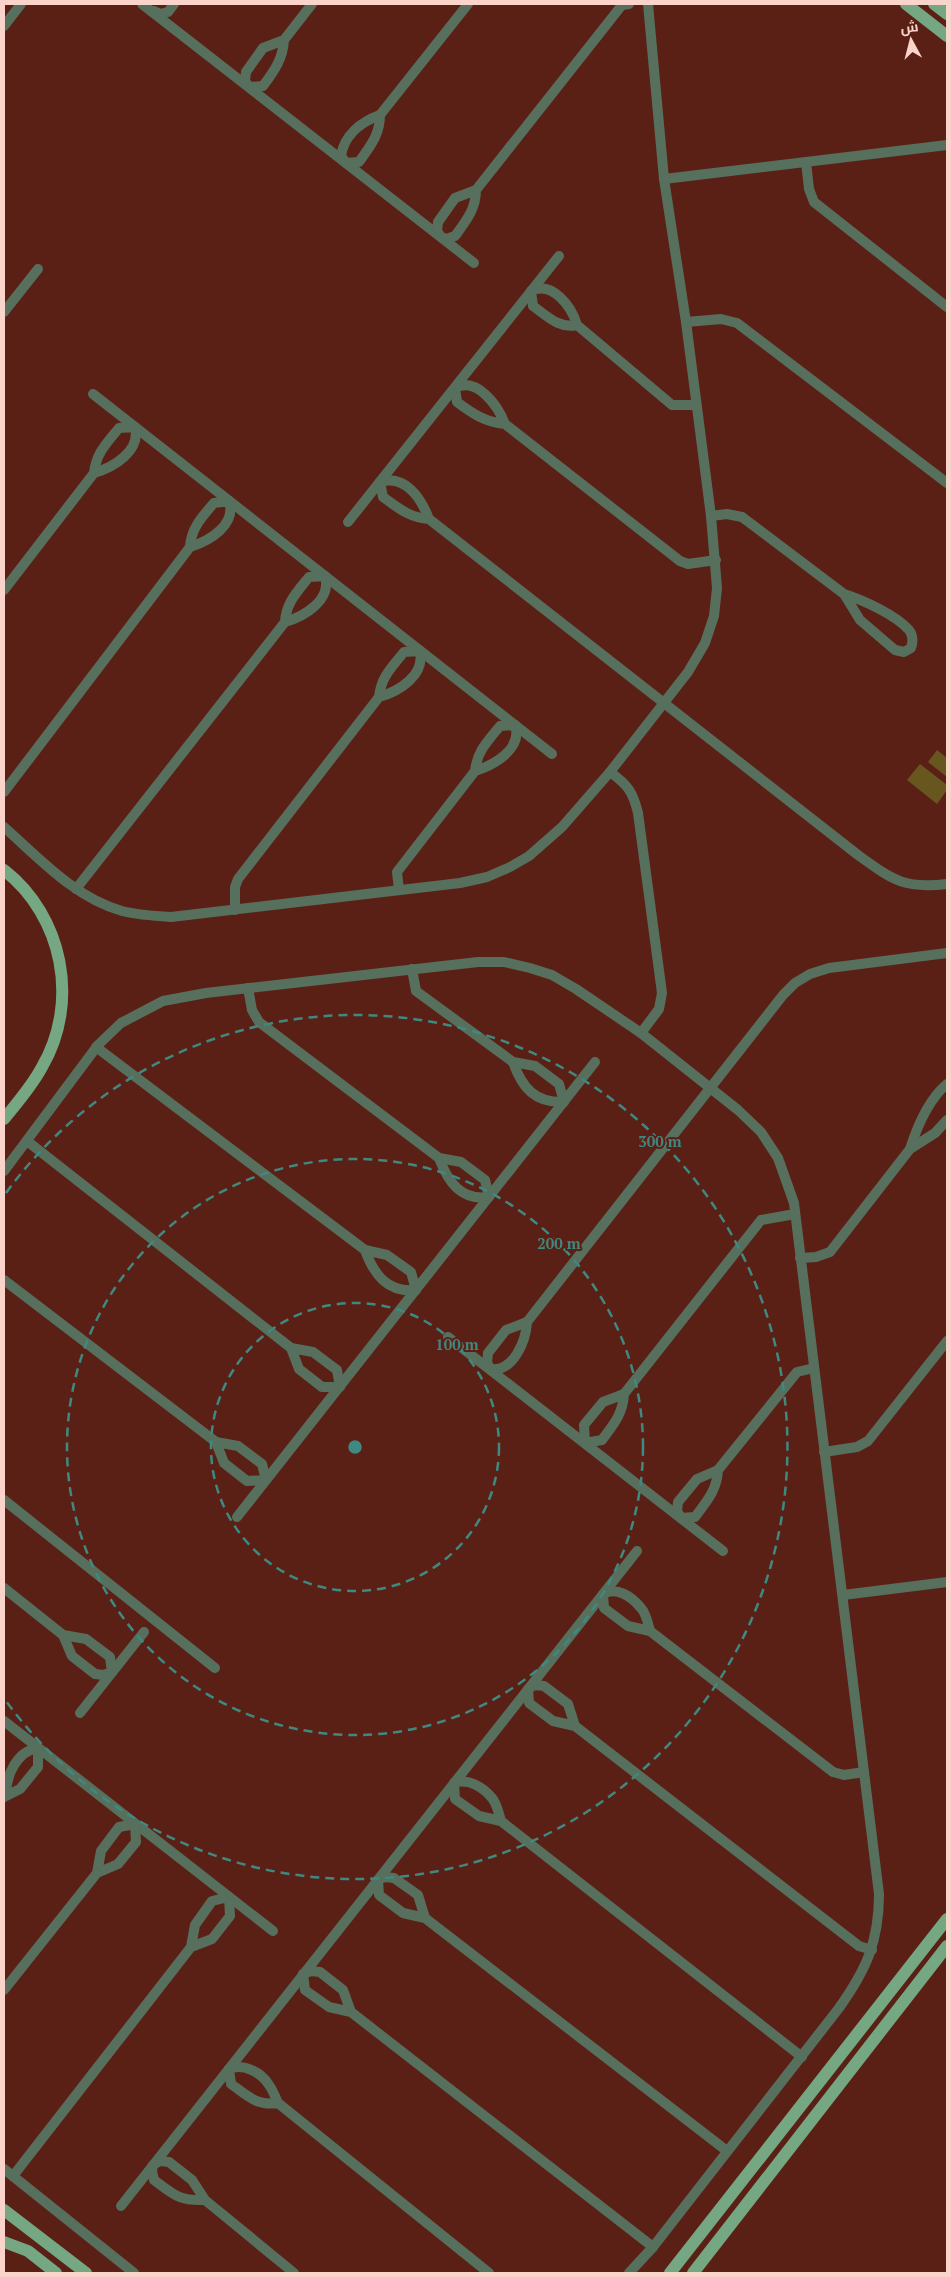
<svg xmlns="http://www.w3.org/2000/svg" width="951" height="2277" font-family="'PT Serif',Cairo,serif">
  <style>
    .green { fill: #67571f }
    .lines { fill: none; stroke-linecap: round; stroke-linejoin: round }
    .minor { stroke: #576f5d; stroke-width: 10 }
    .major { stroke: #74a782; stroke-width: 12 }
    .ring { fill: none; stroke: #3e8981; stroke-width: 2.5; stroke-dasharray: 9 6 }
    .centre { fill: #3e8981; stroke: #5b2015; stroke-width: 2.5 }
    .ring-label { font-size: 15px; text-anchor: middle; font-weight: bold; fill: #3e8981; stroke: #5b2015; stroke-width: 4; stroke-linejoin: round; paint-order: stroke }
  </style>
  <rect width="100%" height="100%" fill="#5b2015"/>
  <g class="green">
    <path d="M937 750 947 758V777L928 762Z"/>
    <path d="M920 764 947 785V790L937 804 907 780Z"/>
  </g>
  <g class="lines">
    <g class="minor">
      <path d="M142 4 474 263"/>
      <path d="M154 11 160 14 168 12 174 4"/>
      <path d="M4 26 21 4"/>
      <path d="M284 40C283 59 274 71 263 86L249 87 245 81 246 72 263 48 284 40 312 4"/>
      <path d="M380 115C380 135 370 146 359 162L346 163 341 156C344 135 361 122 380 115L468 4"/>
      <path d="M806 162 809 189 814 202 947 307"/>
      <path d="M664 179 947 145"/>
      <path d="M476 190C476 209 466 221 455 236L446 239 441 237 437 231 438 222 455 198 476 190 622 5 629 4"/>
      <path d="M4 312 38 269"/>
      <path d="M686 322 721 319 737 323 947 483"/>
      <path d="M577 325C559 329 547 316 533 306L531 291C552 280 572 307 577 325L672 405H696"/>
      <path d="M93 394 552 754"/>
      <path d="M505 424C485 422 473 414 457 402L455 388C477 376 498 406 505 424L680 561 688 564 716 560"/>
      <path d="M711 516 727 514 742 517 844 594 860 620 895 650 904 652 911 648C913 642 913 635 909 630 896 615 863 600 844 594"/>
      <path d="M429 519C410 518 398 508 383 497L380 482C405 474 421 498 429 519L858 855C893 880 903 889 947 884"/>
      <path d="M348 522 559 256"/>
      <path d="M4 590 94 473C96 453 107 443 119 428L135 427C141 451 114 467 94 473"/>
      <path d="M610 772C628 785 633 792 638 813L662 993 659 1009 641 1033"/>
      <path d="M4 792 190 547C191 528 202 517 214 503L229 501C237 525 209 541 190 547"/>
      <path d="M4 827C39 858 75 898 122 911 138 915 154 916 171 917L460 883 487 877 510 867 529 856 562 827 610 772 688 672 705 643 714 616 717 588 711 516 686 322 664 179 648 4"/>
      <path d="M76 889 285 622C286 603 297 592 309 577L325 576C332 600 305 616 285 622"/>
      <path d="M399 890 397 872 475 771C477 751 488 741 500 726L515 725C523 749 494 765 475 771"/>
      <path d="M235 910V887L238 879 379 697C381 677 392 667 404 652L420 651C425 675 400 691 379 697"/>
      <path d="M412 969 416 991 513 1062 535 1066 559 1084 564 1102C535 1103 522 1088 513 1062"/>
      <path d="M248 988 252 1010 259 1022 439 1158C448 1182 461 1201 489 1197L485 1180 461 1162 439 1158"/>
      <path d="M96 1047 365 1250C374 1275 388 1293 416 1290L411 1272 387 1255 365 1250"/>
      <path d="M27 1141 291 1348 299 1369 322 1387H340L337 1370 313 1352 291 1348"/>
      <path d="M910 1149C917 1127 929 1099 947 1084"/>
      <path d="M4 1171 98 1045 121 1023 163 1001 206 993 478 962H504L530 968 552 975 576 989 641 1033 738 1110 761 1132 778 1158 794 1203 879 1894C879 1942 866 1970 839 2008L653 2247 629 2273"/>
      <path d="M800 1258 816 1257 830 1252 910 1149 935 1133 947 1120"/>
      <path d="M4 1280 216 1442 224 1463 247 1481 266 1480 262 1464 238 1446 216 1442"/>
      <path d="M527 1322C526 1341 513 1373 490 1369L487 1362 488 1353 506 1330 527 1322 783 995 795 983 810 974 829 968 947 953"/>
      <path d="M448 1337 723 1551"/>
      <path d="M624 1394C623 1414 613 1425 602 1440L585 1443 584 1425 603 1402 624 1394 761 1220 795 1214"/>
      <path d="M824 1452 857 1447 868 1441 947 1341"/>
      <path d="M718 1470C717 1490 707 1501 695 1517L681 1518 677 1511 678 1502 697 1479 718 1470 797 1372 814 1368"/>
      <path d="M4 1500 215 1668"/>
      <path d="M237 1517 595 1062"/>
      <path d="M4 1588 63 1635 72 1656 95 1674 104 1675 112 1672 110 1657 86 1639 63 1635"/>
      <path d="M843 1595 947 1582"/>
      <path d="M650 1631C648 1623 646 1613 641 1608 632 1597 617 1586 603 1594L604 1608 628 1626 650 1631 833 1772 844 1775 864 1772"/>
      <path d="M80 1713 144 1632"/>
      <path d="M4 1721 273 1931"/>
      <path d="M575 1726 568 1704 544 1686 535 1685 528 1689 529 1703 553 1721 575 1726 859 1946 872 1950"/>
      <path d="M4 1797 20 1789 38 1767V1748C17 1751 6 1775 6 1795"/>
      <path d="M501 1821C499 1814 497 1804 492 1798 483 1787 468 1778 454 1783L455 1799 479 1816 501 1821 802 2057"/>
      <path d="M425 1918 418 1895 394 1878 385 1877 378 1880 379 1895 403 1913 425 1918 727 2151"/>
      <path d="M4 1990 97 1873 118 1864 136 1842 135 1824 119 1827 101 1851 97 1873"/>
      <path d="M351 2012 343 1990 320 1972 311 1971 303 1974 305 1990 329 2007 351 2012 653 2247"/>
      <path d="M278 2103C256 2106 248 2096 231 2084L229 2069C243 2063 261 2072 269 2085 273 2090 275 2097 278 2103L489 2273"/>
      <path d="M4 2169 134 2273"/>
      <path d="M13 2176 191 1947 212 1939 230 1916 229 1897 212 1901 195 1925 191 1947"/>
      <path d="M205 2200C179 2201 174 2195 154 2180L152 2171 153 2165 160 2161 169 2162 192 2180 205 2200 294 2273"/>
      <path d="M121 2206 637 1551"/>
    </g>
    <g class="major">
      <path d="M906 4 947 36"/>
      <path d="M934 4 947 14"/>
      <path d="M4 870C63 916 80 1002 42 1067 32 1086 17 1103 4 1119"/>
      <path d="M4 2210 86 2273"/>
      <path d="M4 2242 28 2251 56 2273"/>
      <path d="M670 2273 947 1919"/>
      <path d="M693 2273 947 1946"/>
    </g>
  </g>
  <g class="ring">
    <circle cx="355" cy="1447" r="144"/>
    <circle cx="355" cy="1447" r="288"/>
    <path d="M6 1193A432 432 0 1 1 6 1701"/>
  </g>
  <circle cx="355" cy="1447" r="8" class="centre"/>
  <g class="ring-label">
    <text x="660" y="1147">300 m</text>
    <text x="559" y="1249">200 m</text>
    <text x="457" y="1350">100 m</text>
  </g>
  <rect width="951" height="2277" fill="none" stroke="#fad4cb" stroke-width="10"/>
  <g transform="translate(911 40) rotate(353)" stroke="#5b2015" stroke-width="4" paint-order="stroke">
  <path d="M0-4L9 19L0 12L-9 19Z" fill="#fad4cb"/>
  <text y="-8" font-size="14" font-weight="bold" text-anchor="middle" fill="#fad4cb">ش</text>
  </g>
</svg>
